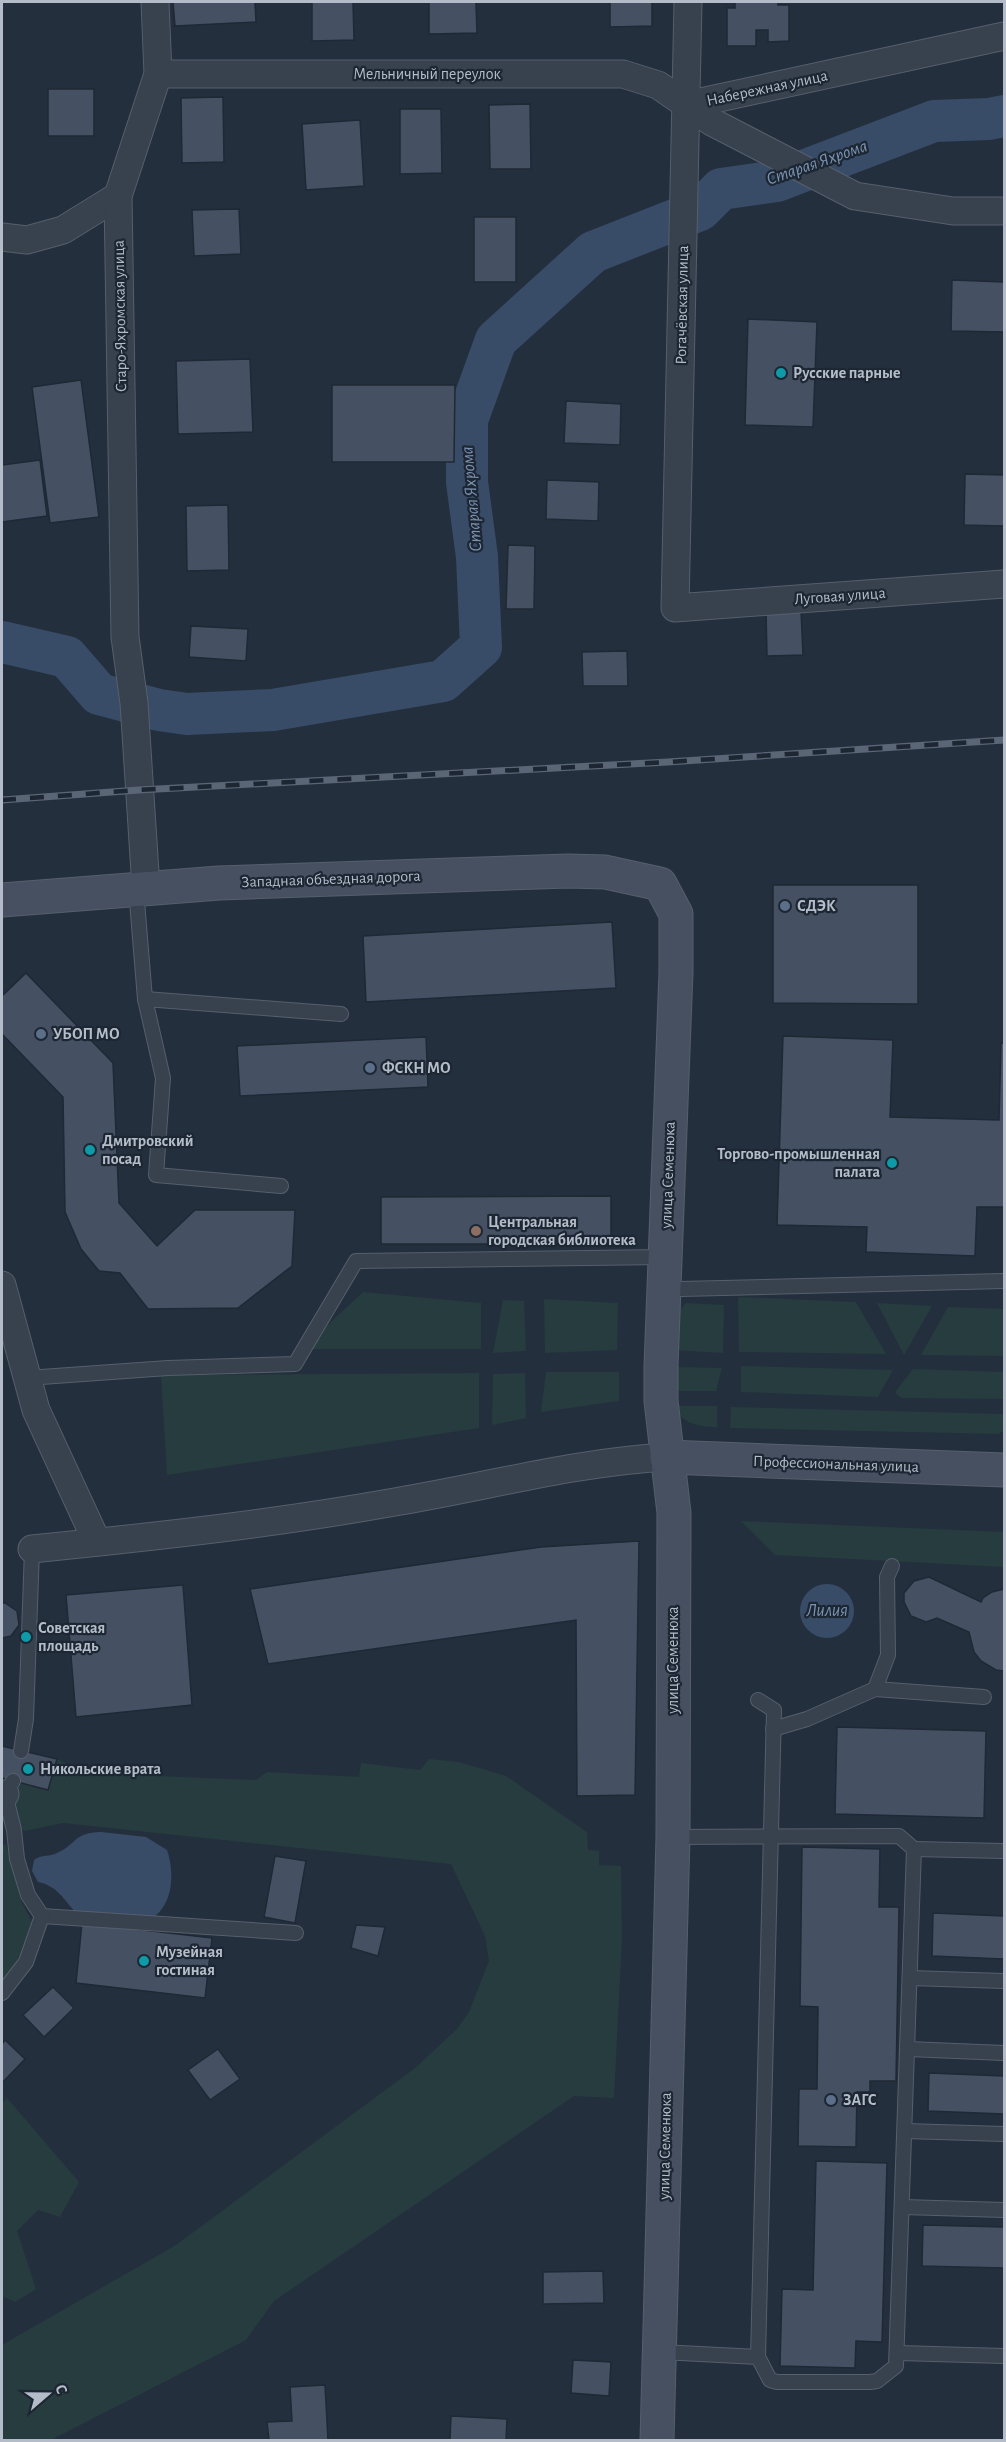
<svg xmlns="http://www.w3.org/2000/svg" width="1006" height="2442" font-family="'Alegreya Sans',sans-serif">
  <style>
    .green { fill: #263c3f }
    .water { fill: #394c67 }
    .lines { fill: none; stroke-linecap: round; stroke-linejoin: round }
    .river { stroke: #394c67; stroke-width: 42 }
    .building { fill: #455162; stroke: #1f2835; stroke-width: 1.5 }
    .lane-casing { stroke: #565f6c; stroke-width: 16 }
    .street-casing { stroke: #565f6c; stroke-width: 29 }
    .secondary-casing { stroke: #565f6c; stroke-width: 35 }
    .lane { stroke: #38414e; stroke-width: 14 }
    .street { stroke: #38414e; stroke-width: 27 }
    .secondary { stroke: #465061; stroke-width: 33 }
    .rail-casing { stroke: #5a6575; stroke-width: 7 }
    .rail { stroke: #1d2633; stroke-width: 4.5; stroke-dasharray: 14; stroke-linecap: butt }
    .culture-dot { fill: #0f9aa8; stroke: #1d2633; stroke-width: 2 }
    .service-dot { fill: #5c6f8a; stroke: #1d2633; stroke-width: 2 }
    .education-dot { fill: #8d6e63; stroke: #1d2633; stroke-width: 2 }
    .labels { text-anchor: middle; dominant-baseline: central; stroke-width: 4.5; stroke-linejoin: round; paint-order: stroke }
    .street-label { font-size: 16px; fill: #b4bcc9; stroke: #1d2633 }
    .poi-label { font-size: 16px; font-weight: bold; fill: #b4bcc9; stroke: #1d2633; text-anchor: start }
    .water-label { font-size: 18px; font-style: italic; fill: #7c92b1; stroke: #1d2633 }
  </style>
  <rect width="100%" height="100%" fill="#242f3e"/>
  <g class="green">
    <path d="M363 1292 481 1303V1349H302Z"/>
    <path d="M738 1297 856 1302 886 1354 739 1352Z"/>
    <path d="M544 1299 618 1303 617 1350 545 1353Z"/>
    <path d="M503 1300 524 1301 526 1351 493 1353Z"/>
    <path d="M686 1303 724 1305 723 1353 672 1350V1319Z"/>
    <path d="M877 1303 932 1306 904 1355Z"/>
    <path d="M948 1307 1004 1309V1356L921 1355Z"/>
    <path d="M741 1366 893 1370 878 1397 741 1392Z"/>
    <path d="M678 1367 722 1368 716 1391H677Z"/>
    <path d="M913 1369 1004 1372V1399L903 1398 898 1396 895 1392Z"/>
    <path d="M546 1372H619V1401L541 1412Z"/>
    <path d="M479 1373V1428L167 1475 161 1375Z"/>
    <path d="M525 1373 526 1418 492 1425 493 1374Z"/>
    <path d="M673 1406H717V1427C698 1427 683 1424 673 1406Z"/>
    <path d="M731 1407 1004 1414V1430L999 1434 730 1428Z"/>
    <path d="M741 1521 1004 1532V1567L775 1555Z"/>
    <path d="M57 1759 85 1773 256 1780 267 1772 359 1777 361 1763 420 1770 429 1759 459 1762 506 1776 587 1832 588 1850 599 1851V1865L621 1866 622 1938 614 2098 574 2096 274 2301 246 2340 51 2440H2V2345L176 2245 415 2068 457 2029 469 2012 489 1961 485 1936 451 1864 63 1823 25 1831 14 1824V1800L21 1783 48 1789Z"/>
    <path d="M6 1844 21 1901 36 1929 2 1985V1846Z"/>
    <path d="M7 2098 79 2182 60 2217 38 2210 17 2231 36 2289 15 2302 2 2296V2103Z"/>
  </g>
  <g class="water">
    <circle cx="827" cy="1611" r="27"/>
    <path d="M101 1832 146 1837 167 1850C175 1874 173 1903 153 1918L76 1913C63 1898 57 1886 38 1882L32 1871 34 1860C42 1854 49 1857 57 1853 78 1844 72 1833 101 1832Z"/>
  </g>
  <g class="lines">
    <path class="river" d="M2 642 67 657 99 694 159 710 187 714 273 710 443 681 481 647 477 557 467 482V420L496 340 593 252 700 210 721 189 777 181 934 121 989 119 1004 116"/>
  </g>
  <g class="building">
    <path d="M173 2H255L256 22 175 26Z"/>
    <path d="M312 2H353L354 40 312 41Z"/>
    <path d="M429 2H476L477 33 429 34Z"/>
    <path d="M610 2H652V26L610 27Z"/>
    <path d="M735 2H778V5H789V41L768 42V30H756V46H727V8H735Z"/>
    <rect x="48" y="89" width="46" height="47"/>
    <path d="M223 97 224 162 182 163 181 98Z"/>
    <path d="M530 104 531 169H490L489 105Z"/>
    <path d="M400 109H441L442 173 400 174Z"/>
    <path d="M360 120 364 186 306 190 302 124Z"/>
    <path d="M239 209 241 254 194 256 192 210Z"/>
    <rect x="474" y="217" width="42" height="65"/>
    <path d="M952 280 1004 282V332L951 331Z"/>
    <path d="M748 319 817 322 813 427 745 425Z"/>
    <path d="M250 359 253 432 178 434 176 361Z"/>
    <path d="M81 380 99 517 50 523 32 387Z"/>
    <path d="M332 385H455L454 462H332Z"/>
    <path d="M566 401 621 404 620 445 564 443Z"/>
    <path d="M40 460 47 516 2 522V465Z"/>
    <path d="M965 474 1004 475V526L964 525Z"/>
    <path d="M547 480 599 482 598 521 546 519Z"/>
    <path d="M228 505 229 570 187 571 186 506Z"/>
    <path d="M508 545 535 546 534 609H506Z"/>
    <path d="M801 610 803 655 767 656 766 611Z"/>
    <path d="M191 626 248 629 246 661 189 657Z"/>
    <path d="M627 651 628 686H583L582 652Z"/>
    <path d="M773 885H918V1004L773 1003Z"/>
    <path d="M612 922 616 988 366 1002 363 936Z"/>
    <path d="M26 973 113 1063 119 1203 157 1246 195 1210H295L292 1266 238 1308 148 1309 120 1273 99 1271 81 1249 65 1212 63 1097 2 1034V996Z"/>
    <path d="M783 1036 893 1040 890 1117 999 1120 1001 1043H1004V1207H977L975 1256 866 1252 867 1227 777 1225Z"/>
    <path d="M426 1037 428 1087 240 1096 237 1046Z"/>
    <path d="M611 1196V1244H381V1197Z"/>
    <path d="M639 1541 635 1795 577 1796 576 1620 268 1664 250 1589 541 1547Z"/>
    <path d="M929 1577 981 1602 983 1598 992 1592 1004 1589V1671L996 1670 981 1661 974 1652 969 1632 937 1618 926 1622 911 1616 904 1602V1593L914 1581Z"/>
    <path d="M183 1585 192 1705 76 1717 66 1595Z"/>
    <path d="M2 1603H5L17 1611 19 1625 11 1636 2 1638Z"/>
    <path d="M837 1727 986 1731 984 1818 835 1814Z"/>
    <path d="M2 1746 57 1759 48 1790 2 1778Z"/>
    <path d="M802 1847 880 1849 879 1907H899L896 2081H870V2092H857L856 2147 798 2146 799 2089H817L818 2007 800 2006Z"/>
    <path d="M275 1856 306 1861 295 1923 264 1917Z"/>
    <path d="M933 1913 1004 1916V1959L932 1956Z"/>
    <path d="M82 1923 212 1938 205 1998 76 1983Z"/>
    <path d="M356 1925 385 1927 378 1956 351 1948Z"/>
    <path d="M53 1987 74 2008 44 2037 23 2015Z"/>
    <path d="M5 2040 25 2059 2 2083V2044Z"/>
    <path d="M218 2049 240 2079 210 2100 188 2070Z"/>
    <path d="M929 2073 1004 2076V2114L928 2111Z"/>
    <path d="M816 2161 887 2163 882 2342 856 2341 855 2368 780 2366 782 2289 813 2290Z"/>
    <path d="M923 2225 1004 2227V2268L922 2266Z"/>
    <path d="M603 2271 604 2303 543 2304V2272Z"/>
    <path d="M573 2360 611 2362 609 2396 571 2393Z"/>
    <path d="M325 2385 328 2440H269L267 2422 292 2421 290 2387Z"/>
    <path d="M451 2416 507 2419 506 2440H450Z"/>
  </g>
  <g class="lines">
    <g class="lane-casing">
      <g id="lane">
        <path d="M136 889 145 999 163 1078 156 1175 281 1186"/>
        <path d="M145 999 341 1014"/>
        <path d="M664 1288 681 1289 1004 1281"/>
        <path d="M27 1378 168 1368 295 1364 356 1261 666 1257"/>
        <path d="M875 1689 984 1697"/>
        <path d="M758 1700 774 1710 758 2357"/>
        <path d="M773 1729 807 1719 875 1689 888 1655 887 1577 892 1566"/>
        <path d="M21 1751 26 1719 32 1549"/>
        <path d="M914 1849 1004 1851"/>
        <path d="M42 1916 296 1933"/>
        <path d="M910 1978 1004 1981"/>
        <path d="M2 1993 26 1962 42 1916 28 1895 17 1859 14 1830 5 1794 13 1781"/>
        <path d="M908 2049 1004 2053"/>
        <path d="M905 2131 1004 2134"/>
        <path d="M903 2207 1004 2210"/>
        <path d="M661 2352 758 2357 770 2380 777 2382H870L877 2381 896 2366 914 1849 899 1836 673 1837"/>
        <path d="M898 2353 1004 2356"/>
      </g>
    </g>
    <g class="street-casing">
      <g id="street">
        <path d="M688 2 675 608 1004 584"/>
        <path d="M158 74H623L658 85 712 122 855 196 953 211H1004"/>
        <path d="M687 105 1004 36"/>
        <path d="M2 237 27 240 63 230 118 196"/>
        <path d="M146 888 134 703 125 637 118 196 158 74 155 2"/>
        <path d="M2 1285 36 1410 97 1542"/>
        <path d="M32 1549C151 1537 271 1524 389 1503 482 1488 574 1462 667 1457"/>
        <path d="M2 1799 5 1794"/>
      </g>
    </g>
    <g class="secondary-casing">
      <g id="secondary">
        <path d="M2 900 219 883 568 871 605 872 660 884 676 914V972L661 1366V1401L674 1513 673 1837 657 2440"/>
        <path d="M667 1457 1004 1470"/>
      </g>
    </g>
    <use href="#lane" class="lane"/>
    <use href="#street" class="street"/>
    <use href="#secondary" class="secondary"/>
    <g class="rail-casing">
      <path id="rail" d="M2 800 139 790 668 762 1004 740"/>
    </g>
    <use href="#rail" class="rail"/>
  </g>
  <g class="culture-dot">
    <circle cx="781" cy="373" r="6"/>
    <circle cx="90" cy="1150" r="6"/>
    <circle cx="892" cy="1163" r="6"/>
    <circle cx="26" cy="1637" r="6"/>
    <circle cx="28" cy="1769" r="6"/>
    <circle cx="144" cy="1961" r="6"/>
  </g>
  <g class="service-dot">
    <circle cx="785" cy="906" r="6"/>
    <circle cx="41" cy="1034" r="6"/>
    <circle cx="370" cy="1068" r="6"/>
    <circle cx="831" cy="2100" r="6"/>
  </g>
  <circle class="education-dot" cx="476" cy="1231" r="6"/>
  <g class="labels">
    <g class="street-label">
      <text x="427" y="74">Мельничный переулок</text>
      <text transform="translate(767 88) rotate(-12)">Набережная улица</text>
      <text transform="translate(682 305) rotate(-89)">Рогачёвская улица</text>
      <text transform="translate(120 316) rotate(-91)">Старо-Яхромская улица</text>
      <text transform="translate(840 596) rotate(-4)">Луговая улица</text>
      <text transform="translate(331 879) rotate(-2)">Западная объездная дорога</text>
      <text transform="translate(668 1175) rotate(-88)">улица Семенюка</text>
      <text transform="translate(836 1464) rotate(2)">Профессиональная улица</text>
      <text transform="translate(673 1660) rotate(-90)">улица Семенюка</text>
      <text transform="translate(665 2146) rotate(-89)">улица Семенюка</text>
    </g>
    <g class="poi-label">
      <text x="793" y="373">Русские парные</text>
      <text x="797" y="906">СДЭК</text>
      <text x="53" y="1034">УБОП МО</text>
      <text x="382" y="1068">ФСКН МО</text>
      <text x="102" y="1141">Дмитровский<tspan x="102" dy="18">посад</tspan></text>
      <text x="880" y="1154" text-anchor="end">Торгово-промышленная<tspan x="880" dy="18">палата</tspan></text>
      <text x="488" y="1222">Центральная<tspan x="488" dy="18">городская библиотека</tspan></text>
      <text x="38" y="1628">Советская<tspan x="38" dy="18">площадь</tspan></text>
      <text x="40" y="1769">Никольские врата</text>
      <text x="156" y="1952">Музейная<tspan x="156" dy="18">гостиная</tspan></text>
      <text x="843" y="2100">ЗАГС</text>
    </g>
    <g class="water-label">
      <text transform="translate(817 163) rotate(-19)">Старая Яхрома</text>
      <text transform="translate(472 499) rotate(-95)">Старая Яхрома</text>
      <text x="827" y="1611">Лилия</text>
    </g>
  </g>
  <rect width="1006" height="2442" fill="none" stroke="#b4bcc9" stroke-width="6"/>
  <g transform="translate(48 2394) rotate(70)" stroke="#1d2633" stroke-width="4.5" paint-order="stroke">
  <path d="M0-4.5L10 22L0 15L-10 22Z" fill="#b4bcc9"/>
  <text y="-9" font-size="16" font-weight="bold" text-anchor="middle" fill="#b4bcc9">С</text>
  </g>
</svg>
